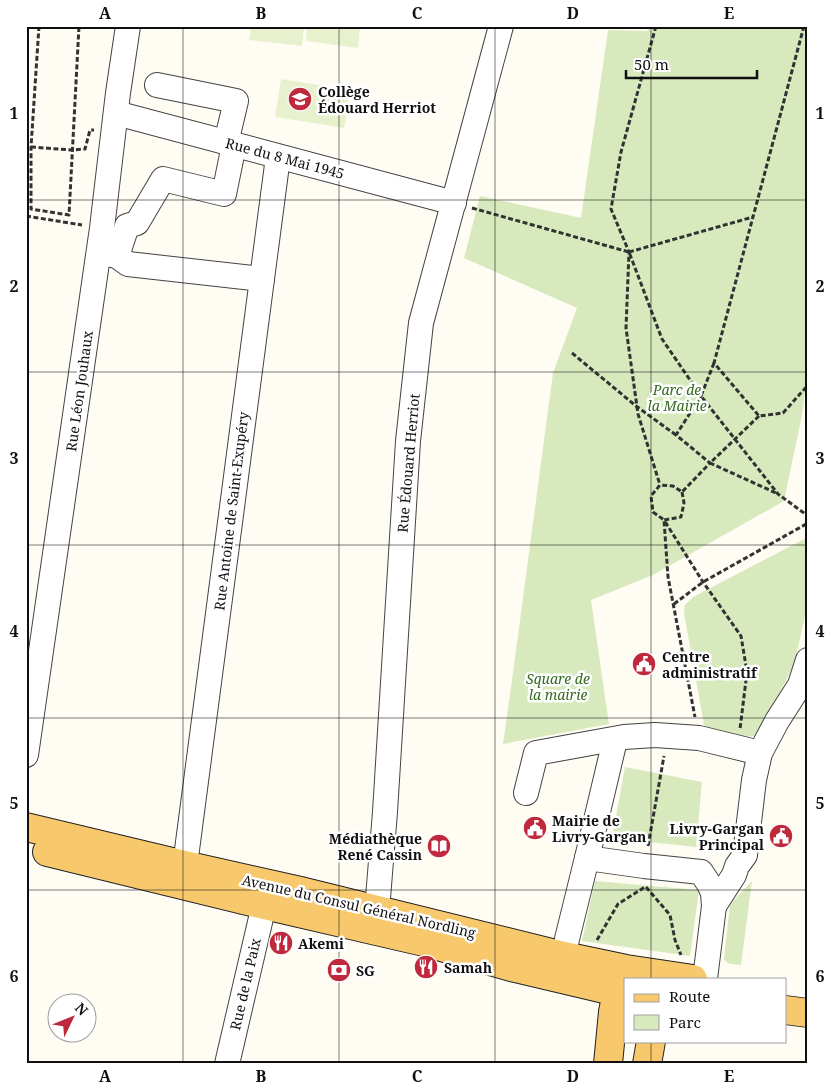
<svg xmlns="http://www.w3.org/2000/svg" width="834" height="1090" font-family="'Noto Serif',serif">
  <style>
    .green { fill: #d8eabd }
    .pitch { fill: #e8f1ce }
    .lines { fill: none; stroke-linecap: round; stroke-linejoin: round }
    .minor-casing { stroke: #434343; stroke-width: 26 }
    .major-casing { stroke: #212121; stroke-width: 30 }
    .path { stroke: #323232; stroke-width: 3; stroke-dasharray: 5 2.5; stroke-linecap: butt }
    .minor { stroke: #fff; stroke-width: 24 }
    .major { stroke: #f7c86c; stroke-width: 28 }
    .grid { fill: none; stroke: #101010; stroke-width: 1; stroke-opacity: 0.55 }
    .labels { text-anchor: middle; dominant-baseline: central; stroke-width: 5; stroke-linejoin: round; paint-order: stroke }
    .poi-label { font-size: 14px; font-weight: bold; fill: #101010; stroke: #fff; text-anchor: start }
    .street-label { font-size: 14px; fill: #101010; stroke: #fff }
    .park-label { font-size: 14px; font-style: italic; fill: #356920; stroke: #fff }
    .neatline { fill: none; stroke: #101010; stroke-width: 2 }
    .grid-label { font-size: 16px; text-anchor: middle; font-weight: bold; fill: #101010 }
  </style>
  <rect width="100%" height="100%" fill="#fffcf4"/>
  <g class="green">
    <path d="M649 26H808V371L802 415 784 501 653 575 591 600 609 724 503 744 513 673 553 373 577 308 464 258 480 196 581 218 608 30 647 31Z"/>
    <path d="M808 537V603L794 665 760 730 754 736 746 737 714 733 704 725 684 613 685 605 693 597Z"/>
    <path d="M625 767 702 782 696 847 612 838Z"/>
    <path d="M595 881 699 890 690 956 582 941Z"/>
    <path d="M752 881 741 965 731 964 726 962 724 959 730 904Z"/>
  </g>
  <g class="pitch">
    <path d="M251 26H304L302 46 249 40Z"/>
    <path d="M307 26H360L358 48 306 41Z"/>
    <path d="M281 79 350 90 344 128 275 117Z"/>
  </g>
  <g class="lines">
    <g class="minor-casing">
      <g id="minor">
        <path d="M157 85 236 101 226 143"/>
        <path d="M116 113 454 203"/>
        <path d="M99 253 117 256 127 226 137 223 163 179 224 194 234 145"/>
        <path d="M117 256 128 264 262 279"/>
        <path d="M26 755 102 228 118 93 128 26"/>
        <path d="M526 793 536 753 624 737 655 735 699 738 760 753"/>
        <path d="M587 858 644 866 701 872 709 884 713 893 714 906 705 979"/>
        <path d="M185 865 278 157"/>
        <path d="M714 906 734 875 737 866 745 855 754 780 760 753 777 721 800 685 808 660"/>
        <path d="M377 910 385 812 408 441 421 323 501 26"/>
        <path d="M572 973 564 956 567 939 587 858 615 740"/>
        <path d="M227 1064 264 905"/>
      </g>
    </g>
    <g class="major-casing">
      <g id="major">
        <path d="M26 827 185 865 300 891 564 956 626 969 693 979"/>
        <path d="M47 852 264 905 424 942 515 968 625 994"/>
        <path d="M785 1010 808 1013"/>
        <path d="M608 1064 613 1012 617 992 624 975"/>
        <path d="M647 1064 651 1041"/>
      </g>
    </g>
    <g class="path">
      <path d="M39 26 31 147V209L69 215 79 26"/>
      <path d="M656 26 621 152 611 209 629 252 626 328 638 414 660 485"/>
      <path d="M804 26 714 363 759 416 783 413 808 385"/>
      <path d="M31 147 72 150 85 149 90 130H94"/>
      <path d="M472 208 629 252 662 339 701 396 676 435 710 463 682 492 673 486 660 485 651 496 653 512 664 520 668 577 695 717"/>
      <path d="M26 216 82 225"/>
      <path d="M629 252 753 217"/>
      <path d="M572 353 636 406 676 435"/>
      <path d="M714 363 701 396 778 494 808 516"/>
      <path d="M759 416 710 463 776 493"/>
      <path d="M682 492 684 503 681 517 664 520 703 582 741 636 747 672 740 729"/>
      <path d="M674 604 703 582 808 523"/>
      <path d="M648 846 664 756"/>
      <path d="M646 887 670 915 675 940 681 955"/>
      <path d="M597 940 618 904 645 887"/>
    </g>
    <use href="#minor" class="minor"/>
    <use href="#major" class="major"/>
  </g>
  <path class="grid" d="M183 26V1064M339 26V1064M495 26V1064M651 26V979M26 200H808M26 372H808M26 545H808M26 718H808M26 890H808M651 1041V1064"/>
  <defs>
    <g id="school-disc" transform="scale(1.25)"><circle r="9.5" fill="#c0283d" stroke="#fff"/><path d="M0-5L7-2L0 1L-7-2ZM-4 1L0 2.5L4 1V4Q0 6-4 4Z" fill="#fff"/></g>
    <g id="civic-disc" transform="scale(1.25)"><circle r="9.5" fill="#c0283d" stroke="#fff"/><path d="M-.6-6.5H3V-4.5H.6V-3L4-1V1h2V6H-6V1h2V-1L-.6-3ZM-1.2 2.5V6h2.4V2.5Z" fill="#fff"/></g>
    <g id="library-disc" transform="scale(1.25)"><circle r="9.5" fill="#c0283d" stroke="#fff"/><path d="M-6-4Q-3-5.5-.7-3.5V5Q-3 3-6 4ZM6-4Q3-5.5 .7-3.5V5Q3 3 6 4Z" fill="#fff"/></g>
    <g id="restaurant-disc" transform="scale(1.25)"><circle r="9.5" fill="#c0283d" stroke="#fff"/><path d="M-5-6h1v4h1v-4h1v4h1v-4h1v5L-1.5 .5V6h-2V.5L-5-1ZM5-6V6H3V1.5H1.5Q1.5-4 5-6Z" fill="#fff"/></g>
    <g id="bank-disc" transform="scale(1.25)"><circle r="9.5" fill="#c0283d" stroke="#fff"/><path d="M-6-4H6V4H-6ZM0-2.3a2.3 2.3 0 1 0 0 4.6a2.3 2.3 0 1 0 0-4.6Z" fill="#fff"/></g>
  </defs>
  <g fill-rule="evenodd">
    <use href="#school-disc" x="300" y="99"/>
    <use href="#civic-disc" x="644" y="664"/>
    <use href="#civic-disc" x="535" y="828"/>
    <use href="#civic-disc" x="781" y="836"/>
    <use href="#library-disc" x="439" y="846"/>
    <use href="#restaurant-disc" x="281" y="943"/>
    <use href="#restaurant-disc" x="426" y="967"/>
    <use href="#bank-disc" x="339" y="970"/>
  </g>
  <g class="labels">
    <g class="poi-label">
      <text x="318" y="91">Collège<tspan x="318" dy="16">Édouard Herriot</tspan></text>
      <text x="662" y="656">Centre<tspan x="662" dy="16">administratif</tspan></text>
      <text x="552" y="820">Mairie de<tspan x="552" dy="16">Livry-Gargan</tspan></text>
      <text x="764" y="828" text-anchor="end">Livry-Gargan<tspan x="764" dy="16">Principal</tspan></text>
      <text x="422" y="838" text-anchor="end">Médiathèque<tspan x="422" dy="16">René Cassin</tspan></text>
      <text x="298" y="943">Akemi</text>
      <text x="444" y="967">Samah</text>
      <text x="356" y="970">SG</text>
    </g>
    <g class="street-label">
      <text transform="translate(285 158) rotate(15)">Rue du 8 Mai 1945</text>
      <text transform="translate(79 391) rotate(-82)">Rue Léon Jouhaux</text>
      <text transform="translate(408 463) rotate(-85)">Rue Édouard Herriot</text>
      <text transform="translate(231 511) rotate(-83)">Rue Antoine de Saint-Exupéry</text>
      <text transform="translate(359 906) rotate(13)">Avenue du Consul Général Nordling</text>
      <text transform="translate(245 984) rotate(-77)">Rue de la Paix</text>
    </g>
    <g class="park-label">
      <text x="677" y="389">Parc de<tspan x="677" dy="16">la Mairie</tspan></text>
      <text x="558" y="678">Square de<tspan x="558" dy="16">la mairie</tspan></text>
    </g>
  </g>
  <rect width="834" height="1090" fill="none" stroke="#ffffff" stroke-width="55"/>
  <rect x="624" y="978" width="162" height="65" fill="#ffffff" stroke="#9f9f9f"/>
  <rect x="634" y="994" width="25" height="8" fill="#f7c86c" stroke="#9f9f9f"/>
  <text x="669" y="1002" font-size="15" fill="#101010">Route</text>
  <rect x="634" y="1015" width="25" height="15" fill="#d8eabd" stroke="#9f9f9f"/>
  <text x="669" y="1028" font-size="15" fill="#101010">Parc</text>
  <g transform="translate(72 1018) rotate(47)"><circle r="24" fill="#ffffff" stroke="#9f9f9f"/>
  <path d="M0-4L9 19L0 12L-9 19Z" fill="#c0283d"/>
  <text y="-8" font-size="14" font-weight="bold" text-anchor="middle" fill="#101010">N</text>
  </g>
  <path d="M626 70v8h131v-8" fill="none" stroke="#101010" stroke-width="2.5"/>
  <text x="634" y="70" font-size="15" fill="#101010" stroke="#ffffff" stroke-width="4" paint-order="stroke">50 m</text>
  <rect x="28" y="28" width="778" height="1034" class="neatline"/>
  <g class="grid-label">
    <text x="105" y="19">A</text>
    <text x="261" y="19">B</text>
    <text x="417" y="19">C</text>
    <text x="573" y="19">D</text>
    <text x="729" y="19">E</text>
    <text x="14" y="119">1</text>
    <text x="820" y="119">1</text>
    <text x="14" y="292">2</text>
    <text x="820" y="292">2</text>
    <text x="14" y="464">3</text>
    <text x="820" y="464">3</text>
    <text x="14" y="637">4</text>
    <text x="820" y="637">4</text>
    <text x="14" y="809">5</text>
    <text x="820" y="809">5</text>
    <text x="14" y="982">6</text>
    <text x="820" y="982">6</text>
    <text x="105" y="1082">A</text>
    <text x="261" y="1082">B</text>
    <text x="417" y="1082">C</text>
    <text x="573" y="1082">D</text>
    <text x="729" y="1082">E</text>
  </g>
</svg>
